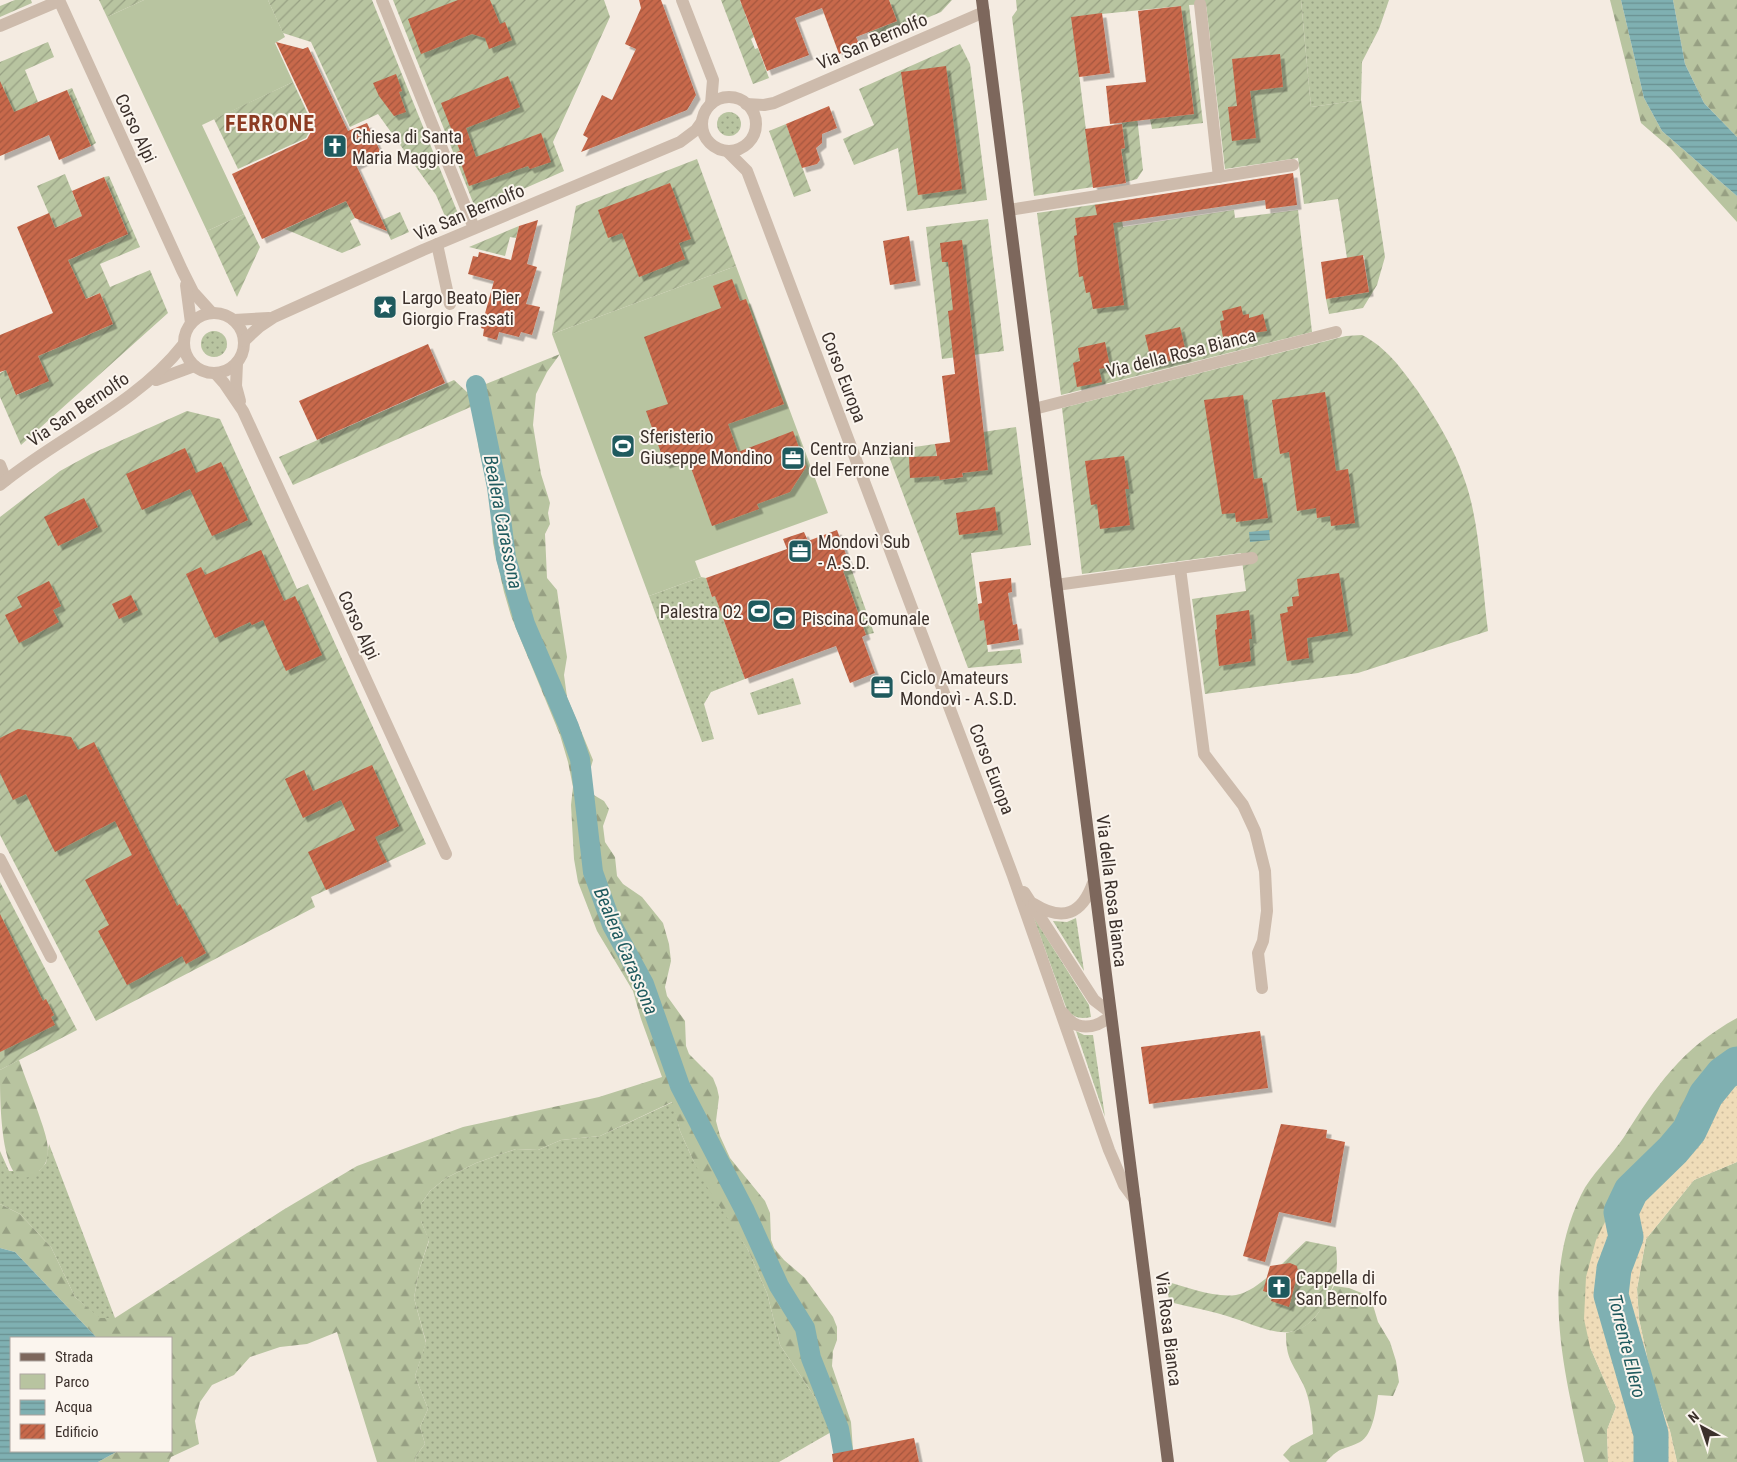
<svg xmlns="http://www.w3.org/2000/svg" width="1737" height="1462" font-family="'Roboto Condensed',sans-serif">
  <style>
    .grass { fill: url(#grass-dots) }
    .forest { fill: url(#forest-firs) }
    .sand { fill: url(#sand-dots) }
    .park { fill: #b8c4a0 }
    .garden { fill: url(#garden-furrows) }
    .water { fill: url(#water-rules) }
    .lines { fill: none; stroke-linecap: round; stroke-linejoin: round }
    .canal { stroke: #7fb0b2; stroke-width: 20 }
    .river { stroke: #7fb0b2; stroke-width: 35 }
    .building { fill: url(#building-hatch); filter: url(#shadow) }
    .minor { stroke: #cdbbac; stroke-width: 12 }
    .major { stroke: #7d675c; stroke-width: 12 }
    .labels { text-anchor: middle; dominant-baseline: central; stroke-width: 4; stroke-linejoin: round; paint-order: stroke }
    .street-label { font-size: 18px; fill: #3b302b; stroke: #fbf5ee }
    .poi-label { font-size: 18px; fill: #3b302b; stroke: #fbf5ee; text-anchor: start }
    .water-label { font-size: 19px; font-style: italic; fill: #1f5a5e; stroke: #fbf5ee }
    .district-label { font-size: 22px; font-weight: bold; letter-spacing: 1px; fill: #8c3b22; stroke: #fbf5ee }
  </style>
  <defs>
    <pattern id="grass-dots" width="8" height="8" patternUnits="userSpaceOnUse" patternTransform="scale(1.25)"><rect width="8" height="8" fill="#b8c4a0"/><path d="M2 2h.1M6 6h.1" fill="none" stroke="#97a083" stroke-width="1.8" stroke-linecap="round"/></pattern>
    <pattern id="forest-firs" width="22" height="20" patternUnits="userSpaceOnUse" patternTransform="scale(1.25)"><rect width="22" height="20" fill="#b8c4a0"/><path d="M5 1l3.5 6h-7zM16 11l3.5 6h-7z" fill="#97a083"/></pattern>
    <pattern id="sand-dots" width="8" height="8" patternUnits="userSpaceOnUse" patternTransform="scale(1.25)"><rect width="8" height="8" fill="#efdcb8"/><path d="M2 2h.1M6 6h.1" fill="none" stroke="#cebd9e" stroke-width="1.8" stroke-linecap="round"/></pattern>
    <pattern id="garden-furrows" width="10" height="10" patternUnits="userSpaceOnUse" patternTransform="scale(1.25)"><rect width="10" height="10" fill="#b8c4a0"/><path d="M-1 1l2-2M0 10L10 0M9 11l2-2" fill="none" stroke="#97a083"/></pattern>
    <pattern id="water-rules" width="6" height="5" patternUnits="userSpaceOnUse" patternTransform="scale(1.25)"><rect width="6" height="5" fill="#7fb0b2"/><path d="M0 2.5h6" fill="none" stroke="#699091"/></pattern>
    <pattern id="building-hatch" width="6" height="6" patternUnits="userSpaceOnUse" patternTransform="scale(1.25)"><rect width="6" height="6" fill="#c8694b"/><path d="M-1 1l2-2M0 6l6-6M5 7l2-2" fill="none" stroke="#a4573f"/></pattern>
    <filter id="shadow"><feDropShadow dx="4.5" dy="4.5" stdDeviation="0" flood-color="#0004"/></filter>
  </defs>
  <rect width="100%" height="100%" fill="#f4ebe1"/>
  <g class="grass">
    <path d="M1301 0H1389L1379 29 1362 62 1361 100 1311 107Z"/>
    <circle cx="729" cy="124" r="12"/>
    <circle cx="214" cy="344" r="13"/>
    <path d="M851 568 874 633 866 635 843 571Z"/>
    <path d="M701 577 706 578 712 597 715 596 745 679 711 692 704 704 714 739 702 742 649 596Z"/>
    <path d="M793 678 801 704 758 715 750 693Z"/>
    <path d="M1033 916 1089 1005 1091 1017C1080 1019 1074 1018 1067 1010Z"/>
    <path d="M1076 918 1084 971 1053 921 1067 922Z"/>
    <path d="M1076 1031 1084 1035H1093L1105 1117Z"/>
    <path d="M673 1102 680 1131 693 1160 748 1250 767 1293 780 1345 818 1402 833 1431 779 1462H415L416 1456 425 1444 420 1427 428 1409 415 1376 426 1342 414 1298 419 1270 429 1241 421 1221V1204L430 1191 446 1178 476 1163 516 1149 538 1150 561 1140 600 1136Z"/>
    <path d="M49 1144 115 1318 100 1319 75 1297 51 1247 20 1214 0 1204V1151L9 1171H39L46 1163Z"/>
  </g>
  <g class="forest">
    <path d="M1610 0H1621L1644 98 1662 131 1737 196V222L1670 148 1641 123Z"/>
    <path d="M1673 0H1737V137L1704 103 1685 64Z"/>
    <path d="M560 354 547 372 536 394 533 425 541 474 550 503 548 513 550 524 545 534 547 578 557 590 560 612 567 657 564 675 567 697 593 760 588 777 592 794 604 801 609 809 603 826 605 842 615 857 617 876 623 884 642 897 663 923 669 944 671 961 665 987 667 996 685 1021 686 1046 689 1054 713 1078 717 1088 719 1097 716 1121 720 1136 730 1158 765 1201 770 1213 771 1240 774 1248 784 1260 805 1278 833 1317 837 1327V1340L833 1351 832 1366 851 1422 853 1450 838 1462 832 1431 818 1402 780 1345 767 1293 748 1250 705 1184 693 1160 680 1131 672 1102 600 1136 561 1140 538 1150 516 1149 476 1163 446 1178 430 1191 421 1204V1221L429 1240 419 1270 414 1298 426 1343 415 1376 428 1409 420 1427 425 1444 416 1456 415 1462H377L337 1332 307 1344 280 1347 250 1357 234 1375 212 1385 200 1402 195 1421 199 1444 171 1457 169 1462H98L118 1451H171V1338H97L15 1252 0 1248V1204L20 1214 51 1247 75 1297 100 1318H115L283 1210 357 1166 463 1127 599 1097 662 1077 641 1019 633 991 597 931 578 882 574 859 571 805 573 787 568 762 560 735 511 616 504 592 493 543 490 495 479 450 471 390Z"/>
    <path d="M1737 1018V1048L1711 1070 1685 1122 1633 1175 1590 1347 1616 1407 1607 1430 1608 1462H1584C1565 1374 1539 1281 1581 1195 1591 1174 1611 1157 1624 1137 1657 1085 1681 1049 1737 1018Z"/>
    <path d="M19 1060C25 1077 32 1095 38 1112 47 1139 61 1169 22 1179 0 1171 0 1097 0 1070Z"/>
    <path d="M1737 1162V1462H1677L1670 1431 1652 1380 1639 1319 1637 1289 1646 1239 1694 1180Z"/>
    <path d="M1334 1286 1349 1288 1364 1294 1373 1305 1378 1322 1390 1342 1396 1361 1399 1382 1393 1396 1378 1395C1376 1409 1373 1435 1360 1442 1342 1451 1342 1445 1326 1462H1290L1283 1455 1291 1446 1313 1434C1312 1418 1310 1398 1303 1384 1292 1362 1286 1359 1286 1333 1315 1327 1320 1310 1334 1286Z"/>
  </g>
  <path class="sand" d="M1737 1048V1162L1694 1180 1646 1239 1637 1289 1639 1319 1652 1380 1670 1431 1677 1462H1608L1607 1430 1616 1407 1590 1347 1584 1319 1586 1277 1596 1240 1609 1214 1633 1175 1685 1122 1711 1070Z"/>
  <g class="park">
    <path d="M144 0H268L285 37 275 43 293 82 202 125 244 214 207 231 107 17Z"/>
    <path d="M736 266 828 513 695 561 701 577 649 596 552 334Z"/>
  </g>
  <g class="garden">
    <path d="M15 0H31L32 3 0 17V6Z"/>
    <path d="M99 0H144L107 17Z"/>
    <path d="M268 0H372L459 216 447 221 436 195 378 114 350 127 311 42 283 33Z"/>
    <path d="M393 0H604L610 17 553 142 564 171 476 210Z"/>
    <path d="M721 0H740L741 4 746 3 749 12 745 14 754 37 751 39 755 49 758 48 769 78 753 84Z"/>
    <path d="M889 0H952L941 12 872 41 869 32 897 21Z"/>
    <path d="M1016 0H1301L1311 107 1361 100 1385 257 1377 285 1363 308 1329 314 1326 299 1369 292 1364 256 1347 258 1338 199 1304 204 1298 158 1225 169 1206 4 1189 5 1203 123 1152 129 1150 119 1194 114 1181 6 1072 17 1093 187 1034 196 1012 17 1017 10Z"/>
    <path d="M48 42 54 57 25 70 38 102 14 113 0 89V62Z"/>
    <path d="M960 44 970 64 987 200 907 211 898 148 854 165 843 139 874 125 859 89Z"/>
    <path d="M293 82 313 125 306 138 238 169 214 119Z"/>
    <path d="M72 88 96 143 91 146 67 90Z"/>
    <path d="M1134 90 1143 170 1137 179 1126 182 1121 149 1125 148 1118 92Z"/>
    <path d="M786 124 811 191 794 197 769 131Z"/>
    <path d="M697 159 736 266 552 334 576 206Z"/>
    <path d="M65 174 82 216 55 228 37 186Z"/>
    <path d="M109 176 140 247 100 264 110 287 150 270 168 313 21 445 0 397V373L6 370 17 395 48 381 38 356 113 324 100 293 85 299 68 260 128 234 104 177Z"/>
    <path d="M346 201 355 218 350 221 361 245 342 253 285 229Z"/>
    <path d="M1119 201 1123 227 1234 210 1235 218 1298 210 1312 332 1061 395 1037 213Z"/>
    <path d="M400 212 409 232 391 240 382 220Z"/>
    <path d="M244 214 260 247 237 297 207 231Z"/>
    <path d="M988 219 1004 351 942 359 926 227Z"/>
    <path d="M519 226 516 238 510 237 505 256 469 247Z"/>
    <path d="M1362 335C1386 347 1401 368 1417 390 1436 419 1454 447 1465 481 1480 523 1482 585 1488 631L1358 673 1205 694 1192 599 1246 591 1241 553 1082 574 1062 408 1346 336Z"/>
    <path d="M454 380 467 392 471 390 473 406 293 485 279 457Z"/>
    <path d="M187 411 220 419 297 589 308 584 426 844 311 897 315 907 96 1021 0 835V517L60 471 91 454Z"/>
    <path d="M1016 427 1031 545 971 553 980 620H984L988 652 1020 649 1022 663 968 668 887 451 935 444 940 480 963 477 962 473 988 469 983 432Z"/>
    <path d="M0 882 77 1030 0 1070Z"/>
    <path d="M1306 1241 1336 1247C1339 1271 1335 1286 1323 1306 1297 1348 1270 1330 1233 1318 1213 1311 1190 1307 1169 1302L1167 1282C1188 1287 1214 1298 1236 1295 1258 1292 1289 1256 1306 1241Z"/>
  </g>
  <g class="water">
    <path d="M1621 0H1673L1685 64 1704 103 1737 137V196L1662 131 1644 98Z"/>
    <path d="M1269 530 1270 540 1250 542 1249 532Z"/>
    <path d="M0 1248 15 1252 97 1338H11V1451H118L98 1462H0Z"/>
  </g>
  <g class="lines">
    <path class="canal" d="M476 385 497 487 506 558 525 624 569 727 580 759 593 872 612 925 644 984 680 1086 744 1209 779 1286 805 1328 811 1358 839 1429 845 1462"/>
    <path class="river" d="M1651 1462V1434L1611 1295 1614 1269 1626 1237 1621 1212 1631 1191 1673 1150 1689 1131 1706 1095 1723 1074 1737 1064"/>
  </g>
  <g class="building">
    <path d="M458 0H490L500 24 505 22 512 40 489 49 485 38 472 34 421 54 408 19Z"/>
    <path d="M639 0H661L696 95 687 110 581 152 588 138 583 135 602 95 612 100 636 49 625 44 641 8Z"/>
    <path d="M740 0H889L897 21 856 37 860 46 839 54 822 8 795 18 809 55 767 71Z"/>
    <path d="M1181 6 1194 114 1110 124 1106 86 1146 82 1138 11Z"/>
    <path d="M1102 13 1110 73 1079 77 1071 17Z"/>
    <path d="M276 42 303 49 308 47 348 131 367 123 381 153 356 165 387 231 355 218 346 201 262 239 232 174 307 139 315 125Z"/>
    <path d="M1280 54 1283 87 1250 91 1256 138 1232 141 1228 107 1237 106 1232 59Z"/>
    <path d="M946 66 962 189 918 195 901 72Z"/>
    <path d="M396 74 402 91 399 92 406 112 394 116 379 96 373 83Z"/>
    <path d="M508 76 520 107 466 128 476 157 541 133 551 162 530 169 528 166 469 186 457 152 460 151 441 103Z"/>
    <path d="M0 81 14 112 67 90 91 146 59 160 49 135 0 156Z"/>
    <path d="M829 106 837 128 822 134V143L816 148 820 160 817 164 802 168 786 124Z"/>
    <path d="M1122 124 1125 148 1121 149 1126 183 1093 188 1085 129Z"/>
    <path d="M1293 173 1297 205 1266 209 1265 200 1113 223 1124 305 1093 309 1090 292 1086 293 1083 276 1079 277 1074 236 1077 235 1075 218 1097 215 1095 205Z"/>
    <path d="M104 177 128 234 68 260 86 299 100 293 113 324 38 356 49 381 16 395 6 370 0 372V335L53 313 17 227 49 213 55 228 82 216 72 191Z"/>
    <path d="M670 183 691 239 679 243 685 259 639 277 622 233 608 238 598 210Z"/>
    <path d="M538 220 527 264 537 267 526 304 540 307 532 335 521 332 519 337 499 332 497 340 483 336 484 329 481 328 494 281 468 274 473 256 478 257 479 252 511 260 519 226Z"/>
    <path d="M909 236 916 281 890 285 883 241Z"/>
    <path d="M962 240 988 470 962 473 963 477 940 480 939 476 910 478 909 457 937 456 935 444 950 442 942 376 955 374 948 311 953 310 948 262H942L940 243Z"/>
    <path d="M1363 255 1369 292 1326 299 1321 262Z"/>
    <path d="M732 279 740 301 746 299 784 404 728 424 738 452 793 431 806 467 790 492 757 504 759 509 712 526 687 457 665 464 646 411 668 404 644 337 721 308 713 286Z"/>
    <path d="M1241 306 1243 315 1249 314V318L1263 314 1267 331 1223 337 1220 321 1224 320 1222 311Z"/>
    <path d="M1180 327 1187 357 1152 365 1145 335Z"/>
    <path d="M1105 342 1110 367 1099 369 1102 382 1077 387 1073 363 1080 361 1078 348Z"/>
    <path d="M428 344 445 383 317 440 299 401Z"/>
    <path d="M1325 392 1336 471 1348 469 1355 523 1331 526 1330 516 1317 518 1316 508 1297 511 1289 452 1280 454 1272 400Z"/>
    <path d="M1243 395 1254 479 1262 478 1268 518 1236 522 1235 513 1222 514 1204 400Z"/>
    <path d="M185 448 196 473 221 462 248 520 212 536 190 489 142 510 126 474Z"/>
    <path d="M1124 456 1129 489H1125L1130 525 1100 529 1097 504 1091 505 1085 461Z"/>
    <path d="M84 498 98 527 58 546 44 517Z"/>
    <path d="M995 507 998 530 959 535 956 513Z"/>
    <path d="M837 530 851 568 843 571 866 635 862 637 875 673 850 683 836 646 745 679 715 596 712 597 706 578 787 549 783 539 804 532 808 541Z"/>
    <path d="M261 550 284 601 295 596 322 655 286 671 263 620 252 625 250 622 215 638 186 574 201 567 205 575Z"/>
    <path d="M1339 573 1348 631 1307 638 1309 658 1287 661 1280 614 1288 612 1287 607 1293 606 1292 597 1299 596 1297 579Z"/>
    <path d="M1011 578 1012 592 1008 593 1013 625 1017 624 1019 640 987 645 984 620 980 621 978 604 982 603 979 582Z"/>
    <path d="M49 581 61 606 53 610 59 622 19 643 5 615 22 607 17 597Z"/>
    <path d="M131 595 138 610 119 619 112 604Z"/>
    <path d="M1249 610 1252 639H1249L1251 661 1219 666 1215 630 1217 629 1216 615Z"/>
    <path d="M18 729 71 737 78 750 94 742 177 906 180 904 206 953 186 964 182 956 127 985 98 931 109 925 85 880 132 855 115 821 55 852 26 794 13 800 0 773V738Z"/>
    <path d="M372 765 399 826 375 837 387 862 326 890 308 852 355 830 341 800 303 818 285 779 304 770 313 791Z"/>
    <path d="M0 914 43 1001 46 999 54 1015 51 1017 55 1025 0 1052Z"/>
    <path d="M1260 1031 1268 1088 1149 1104 1141 1047Z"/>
    <path d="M1281 1124 1327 1130 1326 1138 1345 1142 1331 1223 1279 1212 1265 1262 1243 1256Z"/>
    <path d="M1290 1263 1297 1266 1298 1272 1289 1307 1271 1301 1273 1294 1263 1291 1270 1266Z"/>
    <path d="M914 1438 919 1462H833L832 1454Z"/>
  </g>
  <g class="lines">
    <g class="minor">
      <path d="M59 0 182 270 193 292 212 313"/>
      <path d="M382 0 474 228"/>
      <path d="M682 0 713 80 711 104"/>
      <path d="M1200 4 1219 177"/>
      <path d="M0 26 59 1"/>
      <circle cx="729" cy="124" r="27"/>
      <path d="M746 104 764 105 774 103 984 12"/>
      <path d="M727 151 747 171 1013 876 1109 1150 1124 1185 1135 1200"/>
      <path d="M1009 210 1293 165"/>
      <path d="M437 244 450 304"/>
      <path d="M186 285 191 323"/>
      <circle cx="214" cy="343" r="30"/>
      <path d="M234 320 269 318"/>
      <path d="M244 341 259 327 274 317 423 250 680 142 696 130 701 123"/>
      <path d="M237 363 236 386 240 401"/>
      <path d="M216 374 224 383 243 411 446 854"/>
      <path d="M156 380 194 366"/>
      <path d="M1034 409 1336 332"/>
      <path d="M0 465 6 480"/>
      <path d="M0 485C59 436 135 406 183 345"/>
      <path d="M1180 568 1204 754 1243 805 1255 831 1265 871 1267 911 1263 941 1258 953 1262 988"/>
      <path d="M1056 585 1252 558"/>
      <path d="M0 859 51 957"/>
      <path d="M1024 892 1094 1000 1111 1013"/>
      <path d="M1034 904C1063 922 1082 914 1093 883"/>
      <path d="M1063 1013C1076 1032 1095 1029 1111 1016"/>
    </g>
    <path class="major" d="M982 0 1168 1462"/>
  </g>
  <defs>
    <g id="church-square" transform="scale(1.25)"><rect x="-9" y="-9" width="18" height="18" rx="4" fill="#1f5a5e" stroke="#fbf5ee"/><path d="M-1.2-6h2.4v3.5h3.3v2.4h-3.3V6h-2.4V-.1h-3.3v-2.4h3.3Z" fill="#fff"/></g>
    <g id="sight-square" transform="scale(1.25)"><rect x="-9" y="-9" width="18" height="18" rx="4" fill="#1f5a5e" stroke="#fbf5ee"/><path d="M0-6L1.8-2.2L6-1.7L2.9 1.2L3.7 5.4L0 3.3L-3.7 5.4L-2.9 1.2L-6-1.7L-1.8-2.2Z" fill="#fff"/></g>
    <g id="stadium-square" transform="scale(1.25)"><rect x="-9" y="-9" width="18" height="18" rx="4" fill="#1f5a5e" stroke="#fbf5ee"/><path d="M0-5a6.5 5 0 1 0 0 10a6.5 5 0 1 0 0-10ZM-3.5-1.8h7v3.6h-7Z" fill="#fff"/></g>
    <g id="office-square" transform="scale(1.25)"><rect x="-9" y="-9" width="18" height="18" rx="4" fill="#1f5a5e" stroke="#fbf5ee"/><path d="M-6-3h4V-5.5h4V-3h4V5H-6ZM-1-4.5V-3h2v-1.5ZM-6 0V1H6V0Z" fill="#fff"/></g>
  </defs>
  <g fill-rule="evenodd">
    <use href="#church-square" x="335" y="146"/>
    <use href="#sight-square" x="385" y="307"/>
    <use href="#stadium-square" x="623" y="446"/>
    <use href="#office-square" x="793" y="458"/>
    <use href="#office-square" x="800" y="551"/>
    <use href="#stadium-square" x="759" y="611"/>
    <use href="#stadium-square" x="784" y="618"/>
    <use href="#office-square" x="882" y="687"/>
    <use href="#church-square" x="1279" y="1287"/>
  </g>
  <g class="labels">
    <g class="street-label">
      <text transform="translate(872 41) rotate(-23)">Via San Bernolfo</text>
      <text transform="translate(136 128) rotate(65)">Corso Alpi</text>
      <text transform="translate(469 212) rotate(-23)">Via San Bernolfo</text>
      <text transform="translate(1181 353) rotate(-14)">Via della Rosa Bianca</text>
      <text transform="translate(844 377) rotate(69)">Corso Europa</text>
      <text transform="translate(78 409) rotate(-34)">Via San Bernolfo</text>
      <text transform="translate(359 625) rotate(65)">Corso Alpi</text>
      <text transform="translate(992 769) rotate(69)">Corso Europa</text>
      <text transform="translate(1112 891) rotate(83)">Via della Rosa Bianca</text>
      <text transform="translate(1169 1329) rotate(83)">Via Rosa Bianca</text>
    </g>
    <g class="poi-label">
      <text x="352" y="136">Chiesa di Santa<tspan x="352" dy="21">Maria Maggiore</tspan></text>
      <text x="402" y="297">Largo Beato Pier<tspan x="402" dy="21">Giorgio Frassati</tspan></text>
      <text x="640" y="436">Sferisterio<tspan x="640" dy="21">Giuseppe Mondino</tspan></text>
      <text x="810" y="448">Centro Anziani<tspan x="810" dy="21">del Ferrone</tspan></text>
      <text x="818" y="541">Mondovì Sub<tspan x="818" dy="21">- A.S.D.</tspan></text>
      <text x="742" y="611" text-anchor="end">Palestra O2</text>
      <text x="802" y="618">Piscina Comunale</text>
      <text x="900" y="677">Ciclo Amateurs<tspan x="900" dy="21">Mondovì - A.S.D.</tspan></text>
      <text x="1296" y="1277">Cappella di<tspan x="1296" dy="21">San Bernolfo</tspan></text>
    </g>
    <g class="water-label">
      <text transform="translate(503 522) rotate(79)">Bealera Carassona</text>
      <text transform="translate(626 951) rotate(67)">Bealera Carassona</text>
      <text transform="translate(1627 1346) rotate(76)">Torrente Ellero</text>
    </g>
    <g class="district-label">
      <text x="270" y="123">FERRONE</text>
    </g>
  </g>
  <rect x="10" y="1337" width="162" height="115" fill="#fbf5ee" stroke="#aea6a0"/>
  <rect x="20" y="1353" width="25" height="8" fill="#7d675c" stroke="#aea6a0"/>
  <text x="55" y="1362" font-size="15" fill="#3b302b">Strada</text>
  <rect x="20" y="1374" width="25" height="15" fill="#b8c4a0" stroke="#aea6a0"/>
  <text x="55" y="1387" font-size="15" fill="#3b302b">Parco</text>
  <rect x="20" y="1400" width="25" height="15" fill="url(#water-rules)" stroke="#aea6a0"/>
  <text x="55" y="1412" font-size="15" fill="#3b302b">Acqua</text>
  <rect x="20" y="1424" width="25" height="15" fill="url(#building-hatch)" stroke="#aea6a0"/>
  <text x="55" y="1437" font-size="15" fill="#3b302b">Edificio</text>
  <g transform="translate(1702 1427) rotate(320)" stroke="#fbf5ee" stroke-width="4" paint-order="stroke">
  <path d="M0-4L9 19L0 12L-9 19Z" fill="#3b302b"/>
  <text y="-8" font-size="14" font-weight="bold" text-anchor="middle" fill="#3b302b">N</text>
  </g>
</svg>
